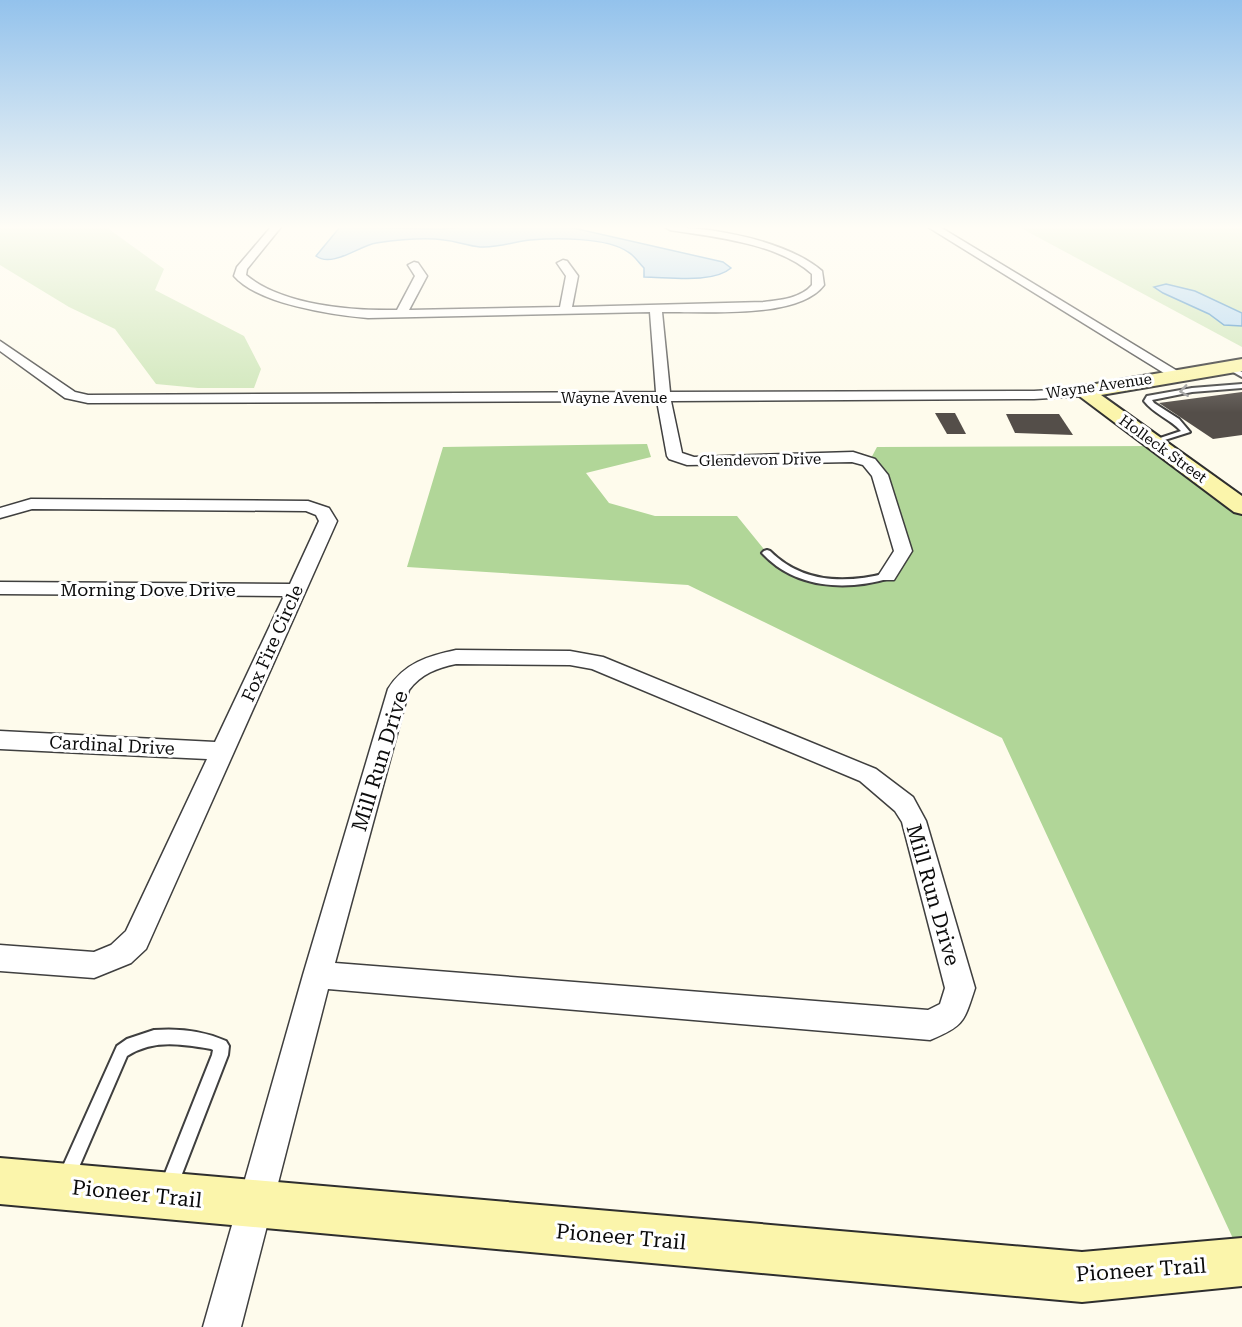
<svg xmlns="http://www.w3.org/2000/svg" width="1242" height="1327" font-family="'Roboto Serif',serif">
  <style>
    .green { fill: #cee6b8 }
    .forest { fill: #b1d698 }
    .water { fill: #b4d8f3; stroke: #3e8ac6; stroke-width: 1.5 }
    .building { fill: #544e49 }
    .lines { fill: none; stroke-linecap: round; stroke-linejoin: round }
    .lane-casing { stroke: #3f3f3f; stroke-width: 4 }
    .street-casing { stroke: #3f3f3f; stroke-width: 3 }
    .secondary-casing { stroke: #2e2e2e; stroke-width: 4 }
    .lane { fill: #fff; fill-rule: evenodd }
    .street { fill: #fff; fill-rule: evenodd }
    .secondary { fill: #fbf5ab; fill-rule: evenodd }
    .oneway { stroke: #9e9e9e }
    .labels { text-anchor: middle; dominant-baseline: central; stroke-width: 6; stroke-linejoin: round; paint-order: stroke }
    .far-street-label { font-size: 15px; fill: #0c0c0c; stroke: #fff }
    .street-label { font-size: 18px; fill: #0c0c0c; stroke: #fff }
    .near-street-label { font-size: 21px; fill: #0c0c0c; stroke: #fff }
  </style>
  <rect width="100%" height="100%" fill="#fefbec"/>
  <g class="green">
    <path d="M0 227H106L164 269 155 290 244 336 261 369 254 388H198L156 384 115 329 69 307 0 265Z"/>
    <path d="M1019 227H1242V347Z"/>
  </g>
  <path class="forest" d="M647 444 651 457 586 473 609 503 655 516H737L767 553 810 580H874L903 551 869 462 877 447 1158 446 1242 506V1258L1002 738 688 585 407 567 443 447Z"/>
  <g class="water">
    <path d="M340 227 441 229 466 227H569L723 262 731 268C713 284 668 277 644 277V268C639 263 634 255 628 252 607 237 555 238 530 240 511 242 500 248 480 247 468 246 456 241 444 240 423 237 397 240 376 243 359 246 332 268 316 256Z"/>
    <path d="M1166 284 1195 291 1242 313V326L1224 325 1209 314 1163 293 1154 287Z"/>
  </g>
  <g class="building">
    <path d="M1242 392V435L1213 439 1159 403Z"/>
    <path d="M935 413H955L966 434H947Z"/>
    <path d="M1006 414H1059L1073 435 1015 433Z"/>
  </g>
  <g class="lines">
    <g class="lane-casing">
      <g id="lane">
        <path d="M1226 366H1230L1242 372V377L1226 368Z"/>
        <path d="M1242 384V388L1192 392 1152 400 1154 403 1179 419 1190 432 1152 444 1148 442 1181 431C1170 419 1154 414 1144 401L1147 396 1192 388Z"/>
        <path d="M767 550 770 551C802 583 845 584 887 573L892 576 890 578C847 591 797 589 764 555L762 553 764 551Z"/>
        <path d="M154 1030C179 1028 204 1031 226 1041L229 1046 228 1055 175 1192 169 1195 163 1192 160 1186 212 1055 213 1050 211 1049C182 1044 153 1039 127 1056L73 1181 67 1183 61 1181 59 1175 117 1046 127 1039Z"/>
      </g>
    </g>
    <g class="street-casing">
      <g id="street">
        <path d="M271 227H281L247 269 246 275C282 305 351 311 397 310L415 276 408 265 414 262 418 263 427 276 409 310 560 307 566 276 557 263 563 260 567 261 578 276 572 307 764 302C781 300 801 298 812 285V274C778 243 714 237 670 230L665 227C711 227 786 240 822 271L824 285C798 320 703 311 662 312L670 392 1034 391 1084 388 1091 392 1084 396 1034 399 671 401 682 453 694 457 853 452 875 459 888 475 912 551 894 580H880L878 576 894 551 872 476 863 465 852 462 687 465 669 459 667 456 657 401 88 403 65 398 0 351V341L75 392 88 395 656 392 650 312 368 318C333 315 258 304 234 276L237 267Z"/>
        <path d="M928 227H940L1184 375 1182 378H1172Z"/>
        <path d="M31 499 308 501 329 508 337 521 146 949 131 963 94 978 0 971V945L94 952 111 945 126 931 207 759 0 749V731L215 742 284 596 0 594V582L290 584 319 521 316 515 306 511 32 509 0 518V508Z"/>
        <path d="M456 650 570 651 603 657 876 769 913 797 926 821 975 988C964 1022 964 1026 930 1040L328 989 241 1327H203L303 975 388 689C404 663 428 656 456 650ZM456 664 570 665 592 669 860 781 895 811 902 822 945 988 940 1004 928 1010 335 963 409 690C421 674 437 668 456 664Z"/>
      </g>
    </g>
    <g class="secondary-casing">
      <g id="secondary">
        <path d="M1242 359V371L1101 395 1242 496V514L1234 512 1074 392 1077 388 1084 386Z"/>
        <path d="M0 1158 1082 1252 1242 1238V1286L1082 1302 0 1204Z"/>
      </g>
    </g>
    <use href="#lane" class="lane"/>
    <use href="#street" class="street"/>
    <use href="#secondary" class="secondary"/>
  </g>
  <defs><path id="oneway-chevron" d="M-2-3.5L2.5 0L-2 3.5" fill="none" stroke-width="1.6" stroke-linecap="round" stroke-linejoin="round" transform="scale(1.5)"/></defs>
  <use class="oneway" href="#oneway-chevron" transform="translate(1184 391) rotate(172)"/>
  <linearGradient id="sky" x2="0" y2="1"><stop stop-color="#93c2ec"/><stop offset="0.55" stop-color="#fffdf6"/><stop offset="1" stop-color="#fffdf6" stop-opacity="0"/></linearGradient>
  <rect width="1242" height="413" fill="url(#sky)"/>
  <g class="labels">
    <g class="far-street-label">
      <text transform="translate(1099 386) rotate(-8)">Wayne Avenue</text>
      <text x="614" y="398">Wayne Avenue</text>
      <text transform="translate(1163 449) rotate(36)">Holleck Street</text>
      <text transform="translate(760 460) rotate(-1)">Glendevon Drive</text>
    </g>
    <g class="street-label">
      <text x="148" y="589">Morning Dove Drive</text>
      <text transform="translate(272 643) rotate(-66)">Fox Fire Circle</text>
      <text transform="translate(112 745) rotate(3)">Cardinal Drive</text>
    </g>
    <g class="near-street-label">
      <text transform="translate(380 761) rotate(-73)">Mill Run Drive</text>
      <text transform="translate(933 895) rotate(74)">Mill Run Drive</text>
      <text transform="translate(137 1194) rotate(6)">Pioneer Trail</text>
      <text transform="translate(621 1237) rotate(5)">Pioneer Trail</text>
      <text transform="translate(1141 1270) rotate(-4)">Pioneer Trail</text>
    </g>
  </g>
</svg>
